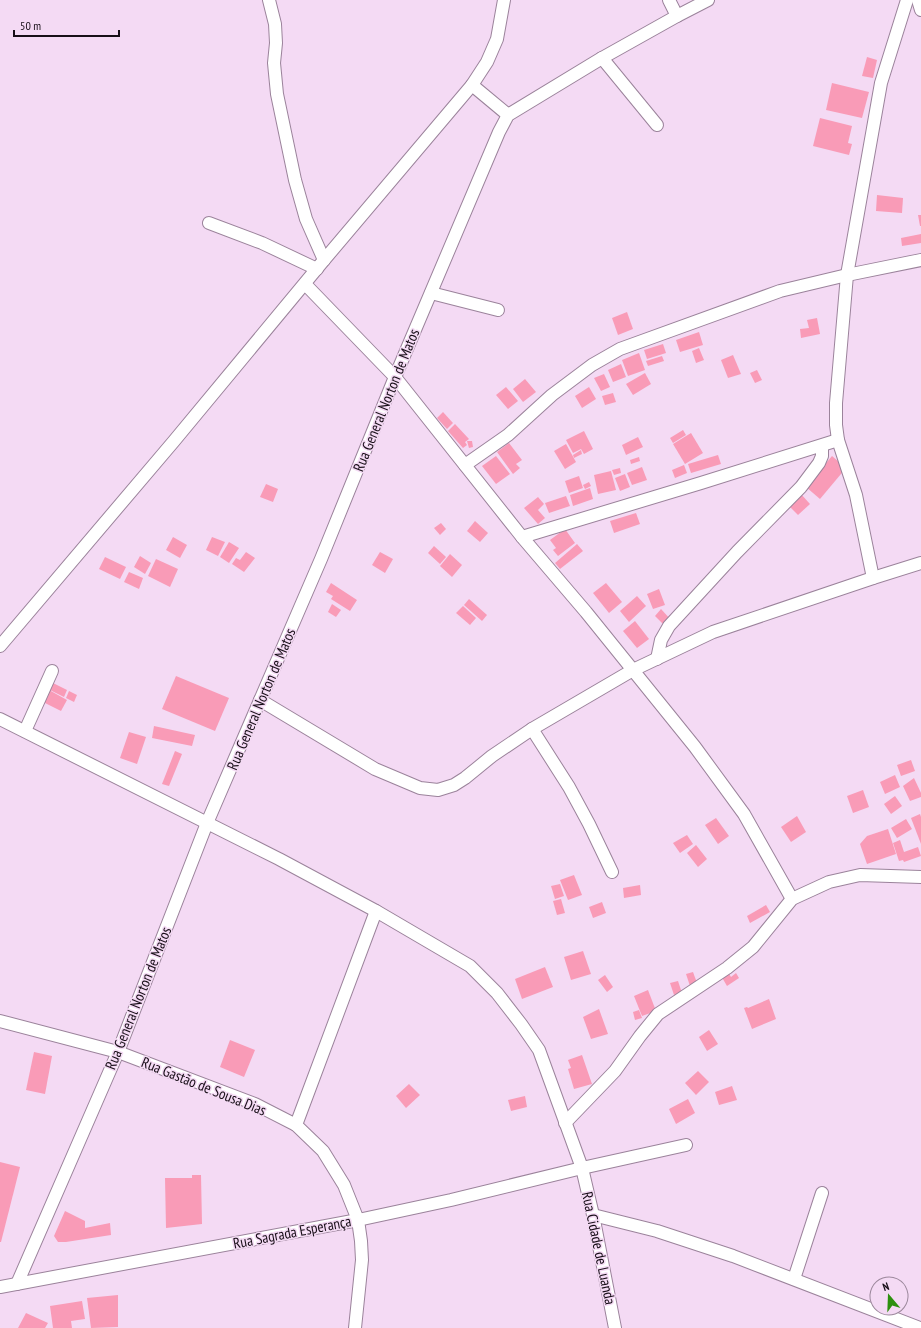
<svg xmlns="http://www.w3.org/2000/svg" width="921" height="1328" font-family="'PT Sans Narrow',sans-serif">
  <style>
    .building { fill: #f99bb7 }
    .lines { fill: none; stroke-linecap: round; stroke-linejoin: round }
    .street-casing { stroke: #9b839b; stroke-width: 14 }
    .street { stroke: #fff; stroke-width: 12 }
    .labels { text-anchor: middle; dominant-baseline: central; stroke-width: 3; stroke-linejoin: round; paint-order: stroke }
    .street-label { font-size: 15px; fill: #170e17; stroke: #f4daf4 }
  </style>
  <rect width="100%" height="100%" fill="#f4daf4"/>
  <g class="building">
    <path d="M867 57 877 60 873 78 862 76Z"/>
    <path d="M832 83 869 92 862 118 826 110Z"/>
    <path d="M820 118 852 126 848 143 852 144 849 155 813 146Z"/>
    <path d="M877 195 903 198 902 213 876 211Z"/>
    <path d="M918 215H921V226H920Z"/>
    <path d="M921 234V243L902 246 901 238Z"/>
    <path d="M627 312 633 329 618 335 612 318Z"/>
    <path d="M817 318 820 334 801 338 800 329 809 328 807 320Z"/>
    <path d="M699 332 703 345 680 352 676 340Z"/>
    <path d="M663 344 666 353 647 359 644 350Z"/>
    <path d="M699 348 704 360 696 363 692 351Z"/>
    <path d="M639 353 645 370 628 376 622 360Z"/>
    <path d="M733 355 741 374 728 378 721 360Z"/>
    <path d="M662 356 664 361 648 366 646 361Z"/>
    <path d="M621 364 626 377 613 382 608 370Z"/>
    <path d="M757 370 762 380 755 383 750 373Z"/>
    <path d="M645 373 651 384 633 395 626 384Z"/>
    <path d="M604 374 610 387 601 391 594 378Z"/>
    <path d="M525 379 536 392 523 402 513 389Z"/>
    <path d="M506 387 518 401 508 409 496 395Z"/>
    <path d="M589 387 596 399 582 408 575 396Z"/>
    <path d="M613 393 616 402 605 405 602 396Z"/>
    <path d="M443 412 453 423 447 429 437 418Z"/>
    <path d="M455 424 469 439 465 442 467 445 463 448 448 431Z"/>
    <path d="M683 430 686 435 673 443 670 438Z"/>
    <path d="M584 431 593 449 584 454 581 449 573 453 566 440Z"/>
    <path d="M691 433 703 453 685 464 673 444Z"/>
    <path d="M638 437 643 447 626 455 622 445Z"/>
    <path d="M467 441H472L473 447 469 448Z"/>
    <path d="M509 443 522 460 516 464 520 468 513 474 497 452Z"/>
    <path d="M566 444 576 462 565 469 554 451Z"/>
    <path d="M581 450 582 454 574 458 573 455Z"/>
    <path d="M718 455 721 464 691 473 688 464Z"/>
    <path d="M496 456 510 474 496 484 482 466Z"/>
    <path d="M832 456 846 468 820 499 806 487Z"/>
    <path d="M639 457 640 461 631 464 630 460Z"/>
    <path d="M684 465 687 473 675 478 672 470Z"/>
    <path d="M642 467 647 480 632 485 627 473Z"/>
    <path d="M620 468 621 473 614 475 612 470Z"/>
    <path d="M611 471 616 490 598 494 594 475Z"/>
    <path d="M625 474 630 487 620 491 615 478Z"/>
    <path d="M579 476 583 488 569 493 565 481Z"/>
    <path d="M589 482 591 486 585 489 583 485Z"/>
    <path d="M266 484 278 489 273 502 260 497Z"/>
    <path d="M590 488 593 499 573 506 570 495Z"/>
    <path d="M800 493 810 504 798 515 788 505Z"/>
    <path d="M566 496 570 506 549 513 545 503Z"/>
    <path d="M538 497 544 504 538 510 545 518 538 524 524 508Z"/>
    <path d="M636 513 640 524 614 533 610 521Z"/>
    <path d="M475 521 488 533 480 542 467 531Z"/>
    <path d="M441 523 446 529 440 535 434 528Z"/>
    <path d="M565 529 575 543 558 556 553 550 556 548 550 540Z"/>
    <path d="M173 537 187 545 180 558 166 550Z"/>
    <path d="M212 537 225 542 218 556 206 550Z"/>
    <path d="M229 542 239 548 229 563 220 557Z"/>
    <path d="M577 544 583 551 560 569 555 563Z"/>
    <path d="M434 546 446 557 440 564 428 553Z"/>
    <path d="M246 552 255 558 244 572 232 564 236 558 240 560Z"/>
    <path d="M380 552 393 559 385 573 372 565Z"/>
    <path d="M450 554 462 565 452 577 440 566Z"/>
    <path d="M140 556 151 563 145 574 134 567Z"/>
    <path d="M105 557 126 567 120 579 99 569Z"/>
    <path d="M156 559 178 569 170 587 148 576Z"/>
    <path d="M129 572 143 578 139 589 124 582Z"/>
    <path d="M331 583 357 600 350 611 331 599 333 596 326 592Z"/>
    <path d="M606 583 622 602 609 613 593 593Z"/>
    <path d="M659 589 665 605 653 609 647 594Z"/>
    <path d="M637 596 646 606 629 622 620 611Z"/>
    <path d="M469 599 487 615 482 621 464 605Z"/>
    <path d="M332 604 341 610 336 617 328 612Z"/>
    <path d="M463 606 476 618 470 625 456 613Z"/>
    <path d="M661 609 671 620 665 626 655 616Z"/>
    <path d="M635 621 649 639 637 648 623 631Z"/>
    <path d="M176 676 229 698 215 731 162 709Z"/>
    <path d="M53 683 67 690 64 697 50 690Z"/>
    <path d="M49 690 67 700 61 711 43 702Z"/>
    <path d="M69 691 77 695 74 702 66 698Z"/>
    <path d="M154 726 195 735 192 746 152 738Z"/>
    <path d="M129 732 146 737 137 764 120 758Z"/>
    <path d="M175 751 182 754 169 786 162 784Z"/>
    <path d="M911 760 915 771 901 776 897 765Z"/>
    <path d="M895 775 900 787 885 794 880 782Z"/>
    <path d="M914 778 921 793V797L910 801 903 786Z"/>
    <path d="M863 790 869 807 853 813 847 796Z"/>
    <path d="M895 796 902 806 891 814 884 804Z"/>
    <path d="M920 814 921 817V844L911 818Z"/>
    <path d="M797 816 806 832 791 842 781 827Z"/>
    <path d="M716 818 729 836 718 844 705 825Z"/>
    <path d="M906 819 912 829 897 838 891 828Z"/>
    <path d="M888 829 896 854 867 864 860 844 867 836Z"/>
    <path d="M687 835 693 844 680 853 673 843Z"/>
    <path d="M900 840 904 852 918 847 921 856 904 862 903 860 899 861 893 843Z"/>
    <path d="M696 845 707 859 698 867 687 853Z"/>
    <path d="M574 875 582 895 568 900 560 880Z"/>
    <path d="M560 884 564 896 555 899 551 886Z"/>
    <path d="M640 885 641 895 624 898 623 888Z"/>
    <path d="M561 899 565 913 557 915 553 901Z"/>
    <path d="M602 902 606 913 593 918 589 907Z"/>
    <path d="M766 905 770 912 750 923 747 916Z"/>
    <path d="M583 951 591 974 571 980 564 957Z"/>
    <path d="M545 967 553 987 522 999 515 979Z"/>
    <path d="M726 969 731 977 736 973 739 978 727 986 720 974Z"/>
    <path d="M693 972 697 983 690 986 686 974Z"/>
    <path d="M605 975 613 987 607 992 598 980Z"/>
    <path d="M678 981 682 993 674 995 670 983Z"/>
    <path d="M648 990 656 1011 642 1016 634 996Z"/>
    <path d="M769 999 776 1019 752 1029 744 1008 747 1007 748 1008Z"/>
    <path d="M599 1009 608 1034 591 1039 583 1017Z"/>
    <path d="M639 1010 642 1018 635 1020 633 1012Z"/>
    <path d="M709 1030 718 1044 707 1051 699 1037Z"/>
    <path d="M230 1040 255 1050 244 1077 220 1067Z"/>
    <path d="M34 1052 52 1056 45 1094 26 1090Z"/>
    <path d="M582 1055 592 1084 574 1089 568 1069 571 1068 568 1060Z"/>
    <path d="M698 1071 709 1082 696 1095 685 1083Z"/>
    <path d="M409 1084 420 1095 406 1108 396 1096Z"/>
    <path d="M732 1086 737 1100 719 1105 715 1092Z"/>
    <path d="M525 1096 527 1107 511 1111 508 1100Z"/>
    <path d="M688 1099 695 1113 676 1124 669 1109Z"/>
    <path d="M0 1162 20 1167 1 1242H0Z"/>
    <path d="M192 1175H201L202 1224 166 1228 165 1178H192Z"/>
    <path d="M65 1211 85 1221V1228L110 1223 111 1235 66 1242H58L54 1236Z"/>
    <path d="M118 1295V1327L91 1328 87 1298Z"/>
    <path d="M82 1301 85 1319 71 1321 72 1328H53L50 1306Z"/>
    <path d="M26 1313 48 1323 45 1328H18Z"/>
  </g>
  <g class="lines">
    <g class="street-casing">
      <g id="street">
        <path d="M269 0 275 24 276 43 274 63 277 94 295 180 306 219 324 260"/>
        <path d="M669 0 677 16"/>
        <path d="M918 0 921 10"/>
        <path d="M602 58 657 125"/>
        <path d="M472 85 508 115"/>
        <path d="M209 223 262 243 317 269"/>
        <path d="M305 284 395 377 522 537 586 612 695 747 744 814 792 899"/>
        <path d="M431 293 498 310"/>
        <path d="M465 465 508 435 552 395 592 365 620 349 780 291 847 275 921 260"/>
        <path d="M522 537 701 483 838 440"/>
        <path d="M873 578 856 495 838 440 836 425V403L847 275 881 83 907 0"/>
        <path d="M0 646 174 441 324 260 472 85 487 62 497 39 504 0"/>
        <path d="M657 659 661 640 669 626 737 552 801 487 819 463 822 456V446"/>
        <path d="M260 700 375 769 420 788 438 790 454 785 465 778 492 756 532 729 633 670 713 632 873 578 921 563"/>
        <path d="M0 719 279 859 376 911 470 966 497 993 521 1024 539 1050 582 1168 593 1215 615 1328"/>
        <path d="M532 729 569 787 589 824 612 872"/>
        <path d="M25 731 52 671"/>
        <path d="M0 1021 118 1052 255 1104 296 1125 323 1151 344 1185 358 1220 361 1241 362 1260 355 1328"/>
        <path d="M565 1123 615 1071 640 1036 658 1014 727 968 753 947 792 899 829 882 860 875 921 877"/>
        <path d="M296 1125 376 911"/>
        <path d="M593 1215 657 1231 733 1256 920 1328"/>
        <path d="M794 1279 822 1193"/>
        <path d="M17 1284 118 1052 207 823 321 559 395 377 499 132 508 115 602 58 677 16 708 0"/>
        <path d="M0 1287 358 1220 451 1200 582 1168 686 1145"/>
      </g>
    </g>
    <use href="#street" class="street"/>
  </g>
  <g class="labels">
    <g class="street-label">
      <text transform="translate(386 400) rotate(-68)">Rua General Norton de Matos</text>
      <text transform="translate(261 699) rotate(-67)">Rua General Norton de Matos</text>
      <text transform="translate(138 998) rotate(-68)">Rua General Norton de Matos</text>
      <text transform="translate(204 1086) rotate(22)">Rua Gastão de Sousa Dias</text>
      <text transform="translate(292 1232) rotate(-11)">Rua Sagrada Esperança</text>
      <text transform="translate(599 1248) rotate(78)">Rua Cidade de Luanda</text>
    </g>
  </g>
  <g transform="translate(889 1296) rotate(341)"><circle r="19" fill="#f4daf4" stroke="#9c889c"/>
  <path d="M0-3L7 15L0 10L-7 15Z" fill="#2d900f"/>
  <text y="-6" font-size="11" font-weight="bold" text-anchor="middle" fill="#170e17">N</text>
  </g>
  <path d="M14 30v6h105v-6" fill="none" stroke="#170e17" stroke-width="2"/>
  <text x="20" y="30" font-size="12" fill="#170e17" stroke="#f4daf4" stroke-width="3" paint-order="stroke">50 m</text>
</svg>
